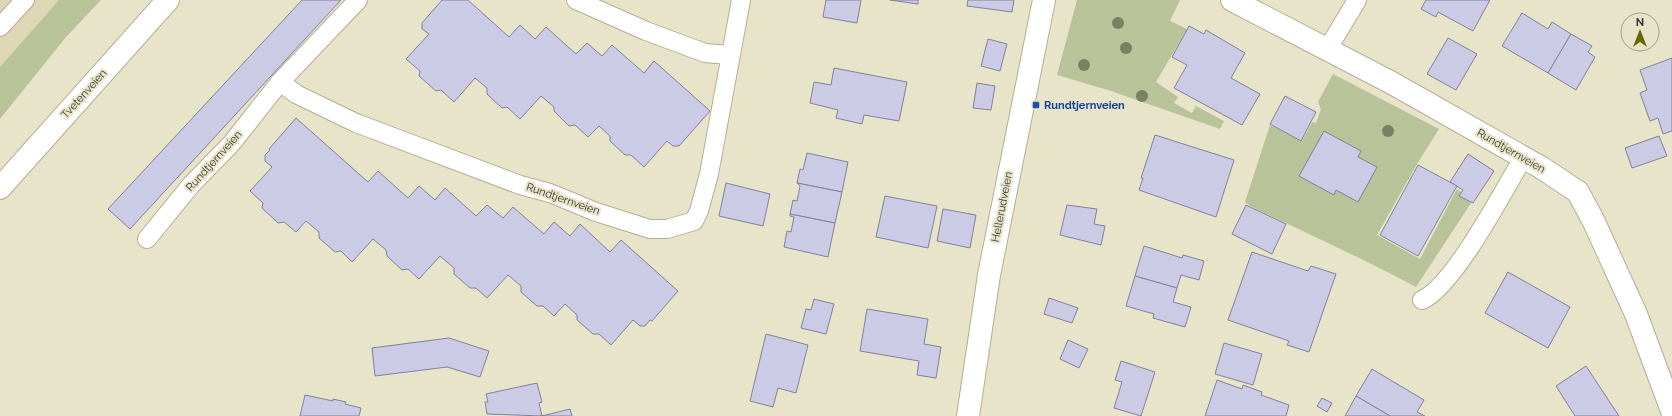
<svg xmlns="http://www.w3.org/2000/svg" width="1672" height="416" font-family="Raleway,sans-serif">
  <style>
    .built { fill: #ddd7b5 }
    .green { fill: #b8c399 }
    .building { fill: #cbcbe5; stroke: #818199 }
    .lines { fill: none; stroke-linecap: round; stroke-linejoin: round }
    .service-casing { stroke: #b3ae94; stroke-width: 20 }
    .minor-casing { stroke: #b3ae94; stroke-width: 24 }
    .secondary-casing { stroke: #b3ae94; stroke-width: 24 }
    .service { stroke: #fff; stroke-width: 18 }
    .minor { stroke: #fff; stroke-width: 22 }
    .secondary { stroke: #fff; stroke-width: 22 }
    .tree { fill: #7d7f63 }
    .transit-dot { fill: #1a4fb4; stroke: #e8e4c9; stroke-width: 1.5 }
    .labels { text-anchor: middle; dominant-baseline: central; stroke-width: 4; stroke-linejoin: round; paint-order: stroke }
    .street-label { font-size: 11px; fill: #363429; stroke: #e8e4c9 }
    .transit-label { font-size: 11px; font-weight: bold; fill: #164399; stroke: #e8e4c9; text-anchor: start }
  </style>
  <rect width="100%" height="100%" fill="#e8e4c9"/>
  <path class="built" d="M0 0H59L0 67Z"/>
  <g class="green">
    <path d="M59 0H101L66 37 0 119V67Z"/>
    <path d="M1077 0H1180L1170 21 1187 29 1156 82 1178 97 1174 103 1192 113 1196 106 1224 121 1220 129 1108 90 1057 75Z"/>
    <path d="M1333 74 1439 129 1417 164 1377 235 1420 259 1457 189 1473 200 1416 287C1362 258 1306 233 1250 206L1245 202 1270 125 1302 141 1312 122 1316 123 1321 109 1318 102Z"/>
  </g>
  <g class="building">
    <path d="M302 0H341L130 229 108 209Z"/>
    <path d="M442 0H468L509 37 520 25 535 39 546 27 576 54 587 43 602 56 612 45 644 73 654 61 710 111 679 146H673L667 141 644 167 631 155H625L610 141V136L599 126 588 137 575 125 569 126 554 111V107L541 96 520 119 507 107 502 108 487 94V88L475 78 454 102 441 90 436 91 419 76 420 71 406 59 429 34 422 29V23Z"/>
    <path d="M826 0H861L857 23 823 17Z"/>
    <path d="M890 0H918V4Z"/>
    <path d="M968 0H1014L1012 12 967 6Z"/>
    <path d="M1426 0H1490L1473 31 1438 12 1436 17 1421 9Z"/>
    <path d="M1522 13 1548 29 1552 22 1571 34 1548 73 1502 46Z"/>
    <path d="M1189 26 1204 34 1206 30 1245 53 1231 78 1260 94 1242 125 1174 88 1187 65 1172 57Z"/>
    <path d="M1571 34 1592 46 1588 52 1595 57 1576 90 1548 73Z"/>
    <path d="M1448 38 1477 54 1456 90 1427 74Z"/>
    <path d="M988 39 1007 44 1000 71 981 66Z"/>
    <path d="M1672 58V131L1663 134 1658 118 1650 121 1640 93 1647 90 1640 70Z"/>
    <path d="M834 68 907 82 899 121 864 115 862 124 836 118 838 110 810 103 814 82 831 85Z"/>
    <path d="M977 83 995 86 991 110 973 108Z"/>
    <path d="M1285 96 1316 112 1301 141 1270 124Z"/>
    <path d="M296 118 368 182 378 171 408 198 419 186 435 200 445 188 476 216 487 205 503 218 513 207 544 234 554 222 570 236 580 224 610 252 621 240 678 291 652 321 650 320 645 326H640L633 320 611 345 599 334H593L577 320V315L565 304 554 316 543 306H537L521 292V286L508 275 487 298 476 288H470L454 274V268L440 256 419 279 408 269 402 270 387 256 386 250 373 239 352 262 341 251 335 252 319 238V232L306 221 296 232 284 222 278 223 262 208 263 203 250 191 272 167 265 161V155L270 150 269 149Z"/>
    <path d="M1324 131 1361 151 1358 157 1377 167 1358 202 1336 190 1334 195 1299 176Z"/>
    <path d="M1155 135 1234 160 1216 217 1139 190 1143 178H1141Z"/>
    <path d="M1659 136 1667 156 1632 168 1625 148Z"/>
    <path d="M807 153 848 162 842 192 797 183 800 169 803 170Z"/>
    <path d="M1468 154 1494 171 1473 203 1459 196 1463 190 1450 182Z"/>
    <path d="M1418 165 1457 186 1418 256 1380 235Z"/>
    <path d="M726 183 770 194 763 226 719 216Z"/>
    <path d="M797 183 842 192 835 223 790 214 793 200 797 201 800 186Z"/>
    <path d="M885 196 937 206 928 248 876 237Z"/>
    <path d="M1067 205 1097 209 1094 224 1105 226 1101 245 1060 235Z"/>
    <path d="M1246 205 1286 224 1272 254 1232 234Z"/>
    <path d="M943 209 976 215 970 248 937 241Z"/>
    <path d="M790 214 835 223 828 257 784 247 787 231 791 232 794 217 790 216Z"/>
    <path d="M1144 246 1182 258 1183 255 1204 261 1199 280 1181 275 1177 288 1135 276Z"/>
    <path d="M1252 252 1308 271 1311 266 1336 274 1309 352 1287 345 1289 341 1228 320Z"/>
    <path d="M1508 272 1570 307 1548 348 1485 313Z"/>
    <path d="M1135 276 1177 288 1173 302 1191 307 1185 327 1153 318 1154 314 1126 306Z"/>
    <path d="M1049 298 1078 308 1072 323 1044 314Z"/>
    <path d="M814 299 834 304 826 334 801 328 806 309 811 310Z"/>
    <path d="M867 309 928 319 924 344 941 347 936 378 917 375 919 361 860 351Z"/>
    <path d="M766 334 808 345 796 393 778 388 773 407 750 401Z"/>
    <path d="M449 338 489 351 480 377 447 367 375 376 372 348Z"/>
    <path d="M1068 340 1088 349 1079 368 1060 359Z"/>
    <path d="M1224 343 1262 354 1253 385 1215 374Z"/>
    <path d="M1121 361 1155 372 1141 416 1114 408 1122 382 1115 380Z"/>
    <path d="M1586 366 1619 416H1575L1556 386Z"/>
    <path d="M1372 369 1424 400 1417 412 1425 416H1390L1356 396Z"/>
    <path d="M1217 380 1242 389 1243 385 1262 392 1261 395 1289 405 1286 416H1205Z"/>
    <path d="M537 383 542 402 539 403 542 416 487 414 485 402H488L486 394Z"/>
    <path d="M305 395 333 401V399L346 402 345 404 361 408 359 416H300Z"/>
    <path d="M1356 396 1390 416H1345Z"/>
    <path d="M1322 398 1332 403 1327 412 1317 406Z"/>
    <path d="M570 409 572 416H540H542Z"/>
  </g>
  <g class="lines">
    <g class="service-casing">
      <g id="service">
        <path d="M576 0 646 31 705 53 730 55"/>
        <path d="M0 27 25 0"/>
        <path d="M1327 50 1357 0"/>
        <path d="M280 82 296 94 356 123 520 185 550 193 596 212 650 229H667L694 221 699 211 709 174 741 0"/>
        <path d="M147 239 191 185 231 144 280 82 358 0"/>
        <path d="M1422 300C1454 286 1504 190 1523 158"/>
      </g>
    </g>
    <g class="minor-casing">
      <g id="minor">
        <path d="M1232 0 1392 83 1542 168 1578 192 1594 222 1636 314 1672 411"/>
        <path d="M968 416 989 275 1044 0"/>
      </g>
    </g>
    <g class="secondary-casing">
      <path id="secondary" d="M0 188 168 0"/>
    </g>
    <use href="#service" class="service"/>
    <use href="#minor" class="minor"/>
    <use href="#secondary" class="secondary"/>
  </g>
  <g class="tree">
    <circle cx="1118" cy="23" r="6"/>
    <circle cx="1126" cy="48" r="6"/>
    <circle cx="1084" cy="65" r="6"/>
    <circle cx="1142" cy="96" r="6"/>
    <circle cx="1388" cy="131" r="6"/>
  </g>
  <rect class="transit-dot" x="1032" y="101" width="8" height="8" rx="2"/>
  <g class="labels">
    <g class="street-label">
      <text transform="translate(84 94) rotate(-48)">Tvetenveien</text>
      <text transform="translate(1511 151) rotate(30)">Rundtjernveien</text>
      <text transform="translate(214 161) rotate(-48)">Rundtjernveien</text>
      <text transform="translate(563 199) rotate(19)">Rundtjernveien</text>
      <text transform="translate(1002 207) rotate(-79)">Hellerudveien</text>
    </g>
    <g class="transit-label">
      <text x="1044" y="105">Rundtjernveien</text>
    </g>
  </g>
  <g transform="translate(1640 32)"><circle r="19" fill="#e8e4c9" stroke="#a19e89"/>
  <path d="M0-3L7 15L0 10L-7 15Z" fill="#646703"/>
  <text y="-6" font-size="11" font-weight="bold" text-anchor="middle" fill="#363429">N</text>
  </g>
</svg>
